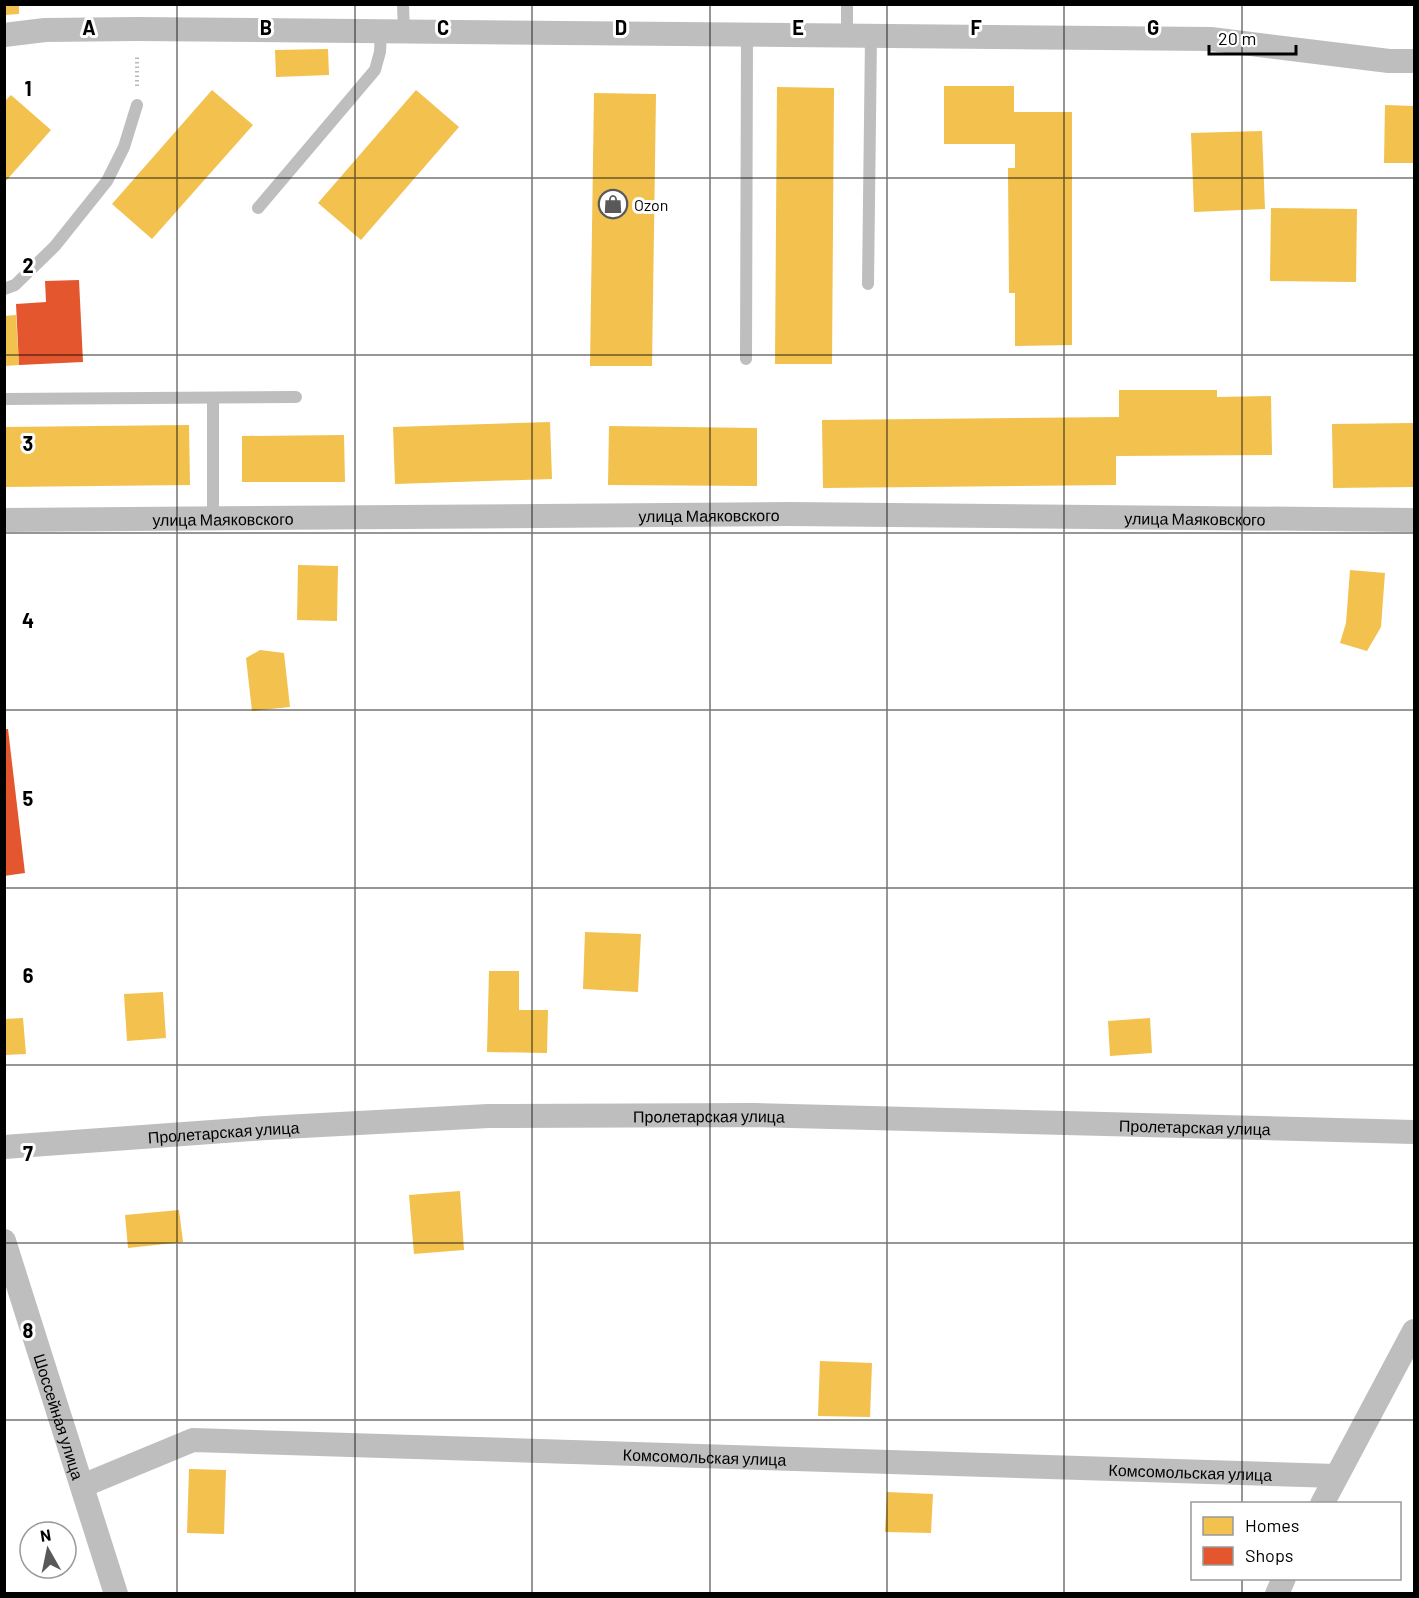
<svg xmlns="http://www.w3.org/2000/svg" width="1419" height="1598" font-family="Barlow,sans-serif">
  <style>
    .homes { fill: #f2c14e }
    .shops { fill: #e4572e }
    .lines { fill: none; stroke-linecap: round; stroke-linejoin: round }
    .path { stroke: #b9b9b9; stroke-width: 4; stroke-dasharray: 1.5 3; stroke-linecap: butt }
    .service { stroke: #bebebe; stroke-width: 12 }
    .minor { stroke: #bebebe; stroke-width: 24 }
    .grid { fill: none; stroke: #000; stroke-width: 1.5; stroke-opacity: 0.55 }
    .labels { text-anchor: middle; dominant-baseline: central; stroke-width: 6; stroke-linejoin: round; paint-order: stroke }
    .poi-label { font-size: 16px; fill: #000; stroke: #fff; text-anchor: start }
    .street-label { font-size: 16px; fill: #000; stroke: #fff }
    .grid-label { font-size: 20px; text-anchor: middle; font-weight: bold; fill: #000; stroke: #fff; stroke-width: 6; stroke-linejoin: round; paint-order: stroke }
  </style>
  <rect width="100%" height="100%" fill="#fff"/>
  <g class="homes">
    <path d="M4 4H19V14L4 15Z"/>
    <path d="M328 49 329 75 276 77 275 50Z"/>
    <path d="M944 86H1014V112H1072V345L1015 346V293H1009L1008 168H1015V144H944Z"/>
    <path d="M777 87 834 88 832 364H775Z"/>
    <path d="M212 90 253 125 152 239 112 204Z"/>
    <path d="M416 90 459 127 361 240 318 203Z"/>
    <path d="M594 93 656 94 652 366H590Z"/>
    <path d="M11 95 51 130 4 183V102Z"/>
    <path d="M1385 105 1414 106V163H1384Z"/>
    <path d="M1262 131 1265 209 1194 212 1191 133Z"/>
    <path d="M1271 208 1357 209 1356 282 1270 281Z"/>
    <path d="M16 315 19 365 4 366V316Z"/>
    <path d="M1119 390H1217V397L1271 396 1272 455 1116 456V485L823 488 822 420 1119 417Z"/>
    <path d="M550 422 552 479 395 484 393 427Z"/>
    <path d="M1414 423V487L1333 488 1332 424Z"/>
    <path d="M189 425 190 485 4 487V427Z"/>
    <path d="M609 426 757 428V486L608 485Z"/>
    <path d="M344 435 345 482H242V436Z"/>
    <path d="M298 565 338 566 337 621 297 620Z"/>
    <path d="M1350 570 1385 573 1381 627 1367 651 1340 643 1346 623Z"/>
    <path d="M260 650 284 653 290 707 252 711 246 658Z"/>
    <path d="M585 932 641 934 638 992 583 989Z"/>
    <path d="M489 971H519V1010H548L547 1053 487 1052Z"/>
    <path d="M163 992 166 1038 127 1041 124 994Z"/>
    <path d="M23 1018 26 1054 4 1055V1019Z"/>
    <path d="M1150 1018 1152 1053 1110 1056 1108 1021Z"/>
    <path d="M460 1191 464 1250 414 1254 409 1195Z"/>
    <path d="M179 1210 183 1242 128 1248 125 1215Z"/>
    <path d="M820 1361 872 1363 870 1417 818 1416Z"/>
    <path d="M189 1469 226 1470 224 1534 187 1533Z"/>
    <path d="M887 1492 933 1494 931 1533 885 1532Z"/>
  </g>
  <g class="shops">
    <path d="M79 280 83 362 19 365 16 304 46 302 45 281Z"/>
    <path d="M4 729H8L25 873 4 876Z"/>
  </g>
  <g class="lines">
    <path class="path" d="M137 86V55"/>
    <g class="service">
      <path d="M403 4 404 32"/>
      <path d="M847 4V37"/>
      <path d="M258 208 375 70 380 52 381 32"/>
      <path d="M868 284 871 37"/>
      <path d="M4 289 15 285 55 246 107 181 124 147 137 105"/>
      <path d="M746 359 747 36"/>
      <path d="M213 398V518"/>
      <path d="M4 399 296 397"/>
    </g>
    <g class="minor">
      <path d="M4 35 45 30 137 29 1211 39 1389 61H1414"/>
      <path id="s1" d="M4 520 789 514 1414 520"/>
      <path id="s2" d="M4 1147 266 1128 488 1116 754 1115 1414 1132"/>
      <path id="s3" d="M4 1241 116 1594"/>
      <path id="s4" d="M82 1486 193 1440 1336 1476"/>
      <path d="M1322 1504 1414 1331"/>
      <path d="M1277 1594 1284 1578"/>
    </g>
  </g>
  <path class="grid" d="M177 4V1594M355 4V1594M532 4V1594M710 4V1594M887 4V1594M1064 4V1594M1242 4V1504M4 178H1414M4 355H1414M4 533H1414M4 710H1414M4 888H1414M4 1065H1414M4 1243H1414M4 1420H1414M1242 1578V1594"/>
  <defs>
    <g id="shop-ring" transform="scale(1.5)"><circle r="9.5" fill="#fff" stroke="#595959" stroke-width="1.5"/><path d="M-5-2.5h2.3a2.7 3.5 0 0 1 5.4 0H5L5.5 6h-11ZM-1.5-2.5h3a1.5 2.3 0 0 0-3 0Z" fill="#595959"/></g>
  </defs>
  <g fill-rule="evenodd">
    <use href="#shop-ring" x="613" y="204"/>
  </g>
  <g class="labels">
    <g class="poi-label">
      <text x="634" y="204">Ozon</text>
    </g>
    <g class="street-label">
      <text stroke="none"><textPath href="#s1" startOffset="705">улица Маяковского</textPath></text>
      <text stroke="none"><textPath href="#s1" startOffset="219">улица Маяковского</textPath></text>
      <text stroke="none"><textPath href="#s1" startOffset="1191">улица Маяковского</textPath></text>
      <text stroke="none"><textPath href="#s2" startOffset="706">Пролетарская улица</textPath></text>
      <text stroke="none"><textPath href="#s2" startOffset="1192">Пролетарская улица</textPath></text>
      <text stroke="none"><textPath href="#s2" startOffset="220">Пролетарская улица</textPath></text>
      <text stroke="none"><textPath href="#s3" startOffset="184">Шоссейная улица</textPath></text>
      <text stroke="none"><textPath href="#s4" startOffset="632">Комсомольская улица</textPath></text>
      <text stroke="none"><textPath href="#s4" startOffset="1118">Комсомольская улица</textPath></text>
    </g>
  </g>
  <g class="grid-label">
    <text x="89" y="35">A</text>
    <text x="266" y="35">B</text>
    <text x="443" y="35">C</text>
    <text x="621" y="35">D</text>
    <text x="798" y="35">E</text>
    <text x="976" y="35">F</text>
    <text x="1153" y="35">G</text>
    <text x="28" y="96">1</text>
    <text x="28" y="273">2</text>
    <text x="28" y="451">3</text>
    <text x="28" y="628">4</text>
    <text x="28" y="806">5</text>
    <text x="28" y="983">6</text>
    <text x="28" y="1161">7</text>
    <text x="28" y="1338">8</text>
  </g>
  <rect width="1419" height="1598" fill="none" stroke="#000000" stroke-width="12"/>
  <rect x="1191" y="1502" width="210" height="78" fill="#ffffff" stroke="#999999" stroke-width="1.5"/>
  <rect x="1203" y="1517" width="30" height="18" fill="#f2c14e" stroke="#999999" stroke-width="1.5"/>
  <text x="1245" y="1532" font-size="18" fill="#000000">Homes</text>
  <rect x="1203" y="1547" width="30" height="18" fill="#e4572e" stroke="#999999" stroke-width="1.5"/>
  <text x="1245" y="1562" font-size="18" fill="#000000">Shops</text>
  <g transform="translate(48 1550) rotate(351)"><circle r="28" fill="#ffffff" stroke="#999999" stroke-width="1.5"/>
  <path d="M0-4.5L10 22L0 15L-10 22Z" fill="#595959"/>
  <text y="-9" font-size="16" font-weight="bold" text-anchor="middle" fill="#000000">N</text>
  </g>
  <path d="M1209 45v9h87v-9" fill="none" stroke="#000000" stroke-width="3"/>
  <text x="1218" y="45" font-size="18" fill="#000000" stroke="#ffffff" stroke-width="4.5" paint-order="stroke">20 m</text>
</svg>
